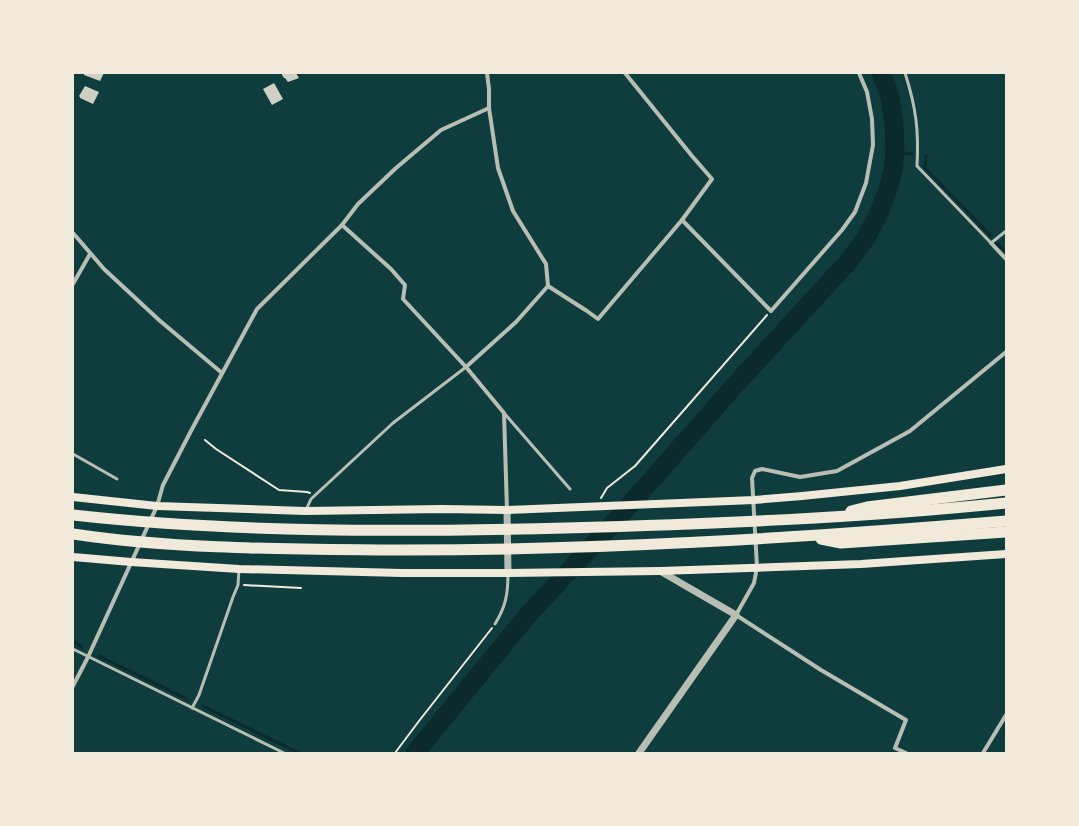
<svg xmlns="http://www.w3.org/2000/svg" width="1079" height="826" font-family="'Golos Text',sans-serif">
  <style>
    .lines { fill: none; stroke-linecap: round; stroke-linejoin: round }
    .stream { stroke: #0a2a2b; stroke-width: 3 }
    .river { stroke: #0a2a2b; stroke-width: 19 }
    .building { fill: #cfcfc3 }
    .path { stroke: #f1e9da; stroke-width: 2 }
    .service { stroke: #b8beb3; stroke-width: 3 }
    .minor { stroke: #b8beb3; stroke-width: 4 }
    .tertiary { stroke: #b8beb3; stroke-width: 7 }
    .secondary { stroke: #f1e9da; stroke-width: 8 }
    .motorway { stroke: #f1e9da; stroke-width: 11 }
  </style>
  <rect width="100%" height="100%" fill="#0f3d3e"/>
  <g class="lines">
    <g class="stream">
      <path d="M895 153 912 154"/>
      <path d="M926 156 925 168 991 236"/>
      <path d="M997 243 1006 252"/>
      <path d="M73 641 82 647"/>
      <path d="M99 656 187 699"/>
      <path d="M203 706 299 753"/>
    </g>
    <path class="river" d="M415 753 527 616 618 518 736 384 847 263 866 238 879 213 888 189 893 170 895 152 894 123 889 93 881 73"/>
  </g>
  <g class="building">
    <path d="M84 73H104L100 81 84 75Z"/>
    <path d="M282 73H296L299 78 288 82 285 78H284L282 75Z"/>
    <path d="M274 83 283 99 272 105 263 89Z"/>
    <path d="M85 86 99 92 93 104 80 98V97L79 96Z"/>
  </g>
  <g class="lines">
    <g class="path">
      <path d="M205 440 216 449 279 490 307 492 310 493"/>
      <path d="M601 498 607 488 635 466 767 315"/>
      <path d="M244 585 301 588"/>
      <path d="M395 753 419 721 492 628"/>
    </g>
    <g class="service">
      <path d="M905 73C916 107 919 131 917 166L991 243 1006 231"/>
      <path d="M504 413 570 489"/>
      <path d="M73 454 117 479"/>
      <path d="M306 510 311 499 393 423 466 367"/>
      <path d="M495 624C506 606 508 594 508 573"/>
      <path d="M73 649 284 753"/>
      <path d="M192 708 199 695 233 597 238 585 239 569"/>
    </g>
    <g class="minor">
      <path d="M682 220 771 311 842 230 855 212 866 183 873 145 872 119 867 92 859 73"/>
      <path d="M342 225 391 269 405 285 403 299 466 367 504 413 507 510"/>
      <path d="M73 233 104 269 159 320 222 373"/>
      <path d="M991 243 1006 259"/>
      <path d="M73 284 90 254"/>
      <path d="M548 286 587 311 598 319 682 220 712 179 692 156 625 73"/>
      <path d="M466 367 516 322 548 286 546 264 513 211 498 168 489 108V89L487 73"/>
      <path d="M73 686 88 657 157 506 163 485 192 429 257 309 342 225 358 204 396 168 441 130 489 108"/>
      <path d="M906 753 895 748 906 720 821 670 736 615 754 583 757 567 752 478 755 471 762 469 800 477 837 471 910 431 1006 352"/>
      <path d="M983 753 1006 715"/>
    </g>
    <g class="tertiary">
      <path d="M507 510 508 573"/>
      <path d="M639 753 736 615 660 571"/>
    </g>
    <g class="secondary">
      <path d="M73 497 157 506 305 511 442 509 507 510 754 500 802 496 900 486 1006 469"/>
      <path d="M73 557 131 562 239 569 402 573H508L660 571 861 564 1006 554"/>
    </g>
    <g class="motorway">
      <path d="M851 511 867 507 1006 490"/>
      <path d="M73 515C236 533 401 532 565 528 713 524 859 518 1006 503"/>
      <path d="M73 534C174 549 280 549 382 550 591 551 798 538 1006 521"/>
      <path d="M821 539 841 543 1006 532"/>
    </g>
  </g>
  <rect width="1079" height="826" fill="none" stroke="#f1e9da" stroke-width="148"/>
</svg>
